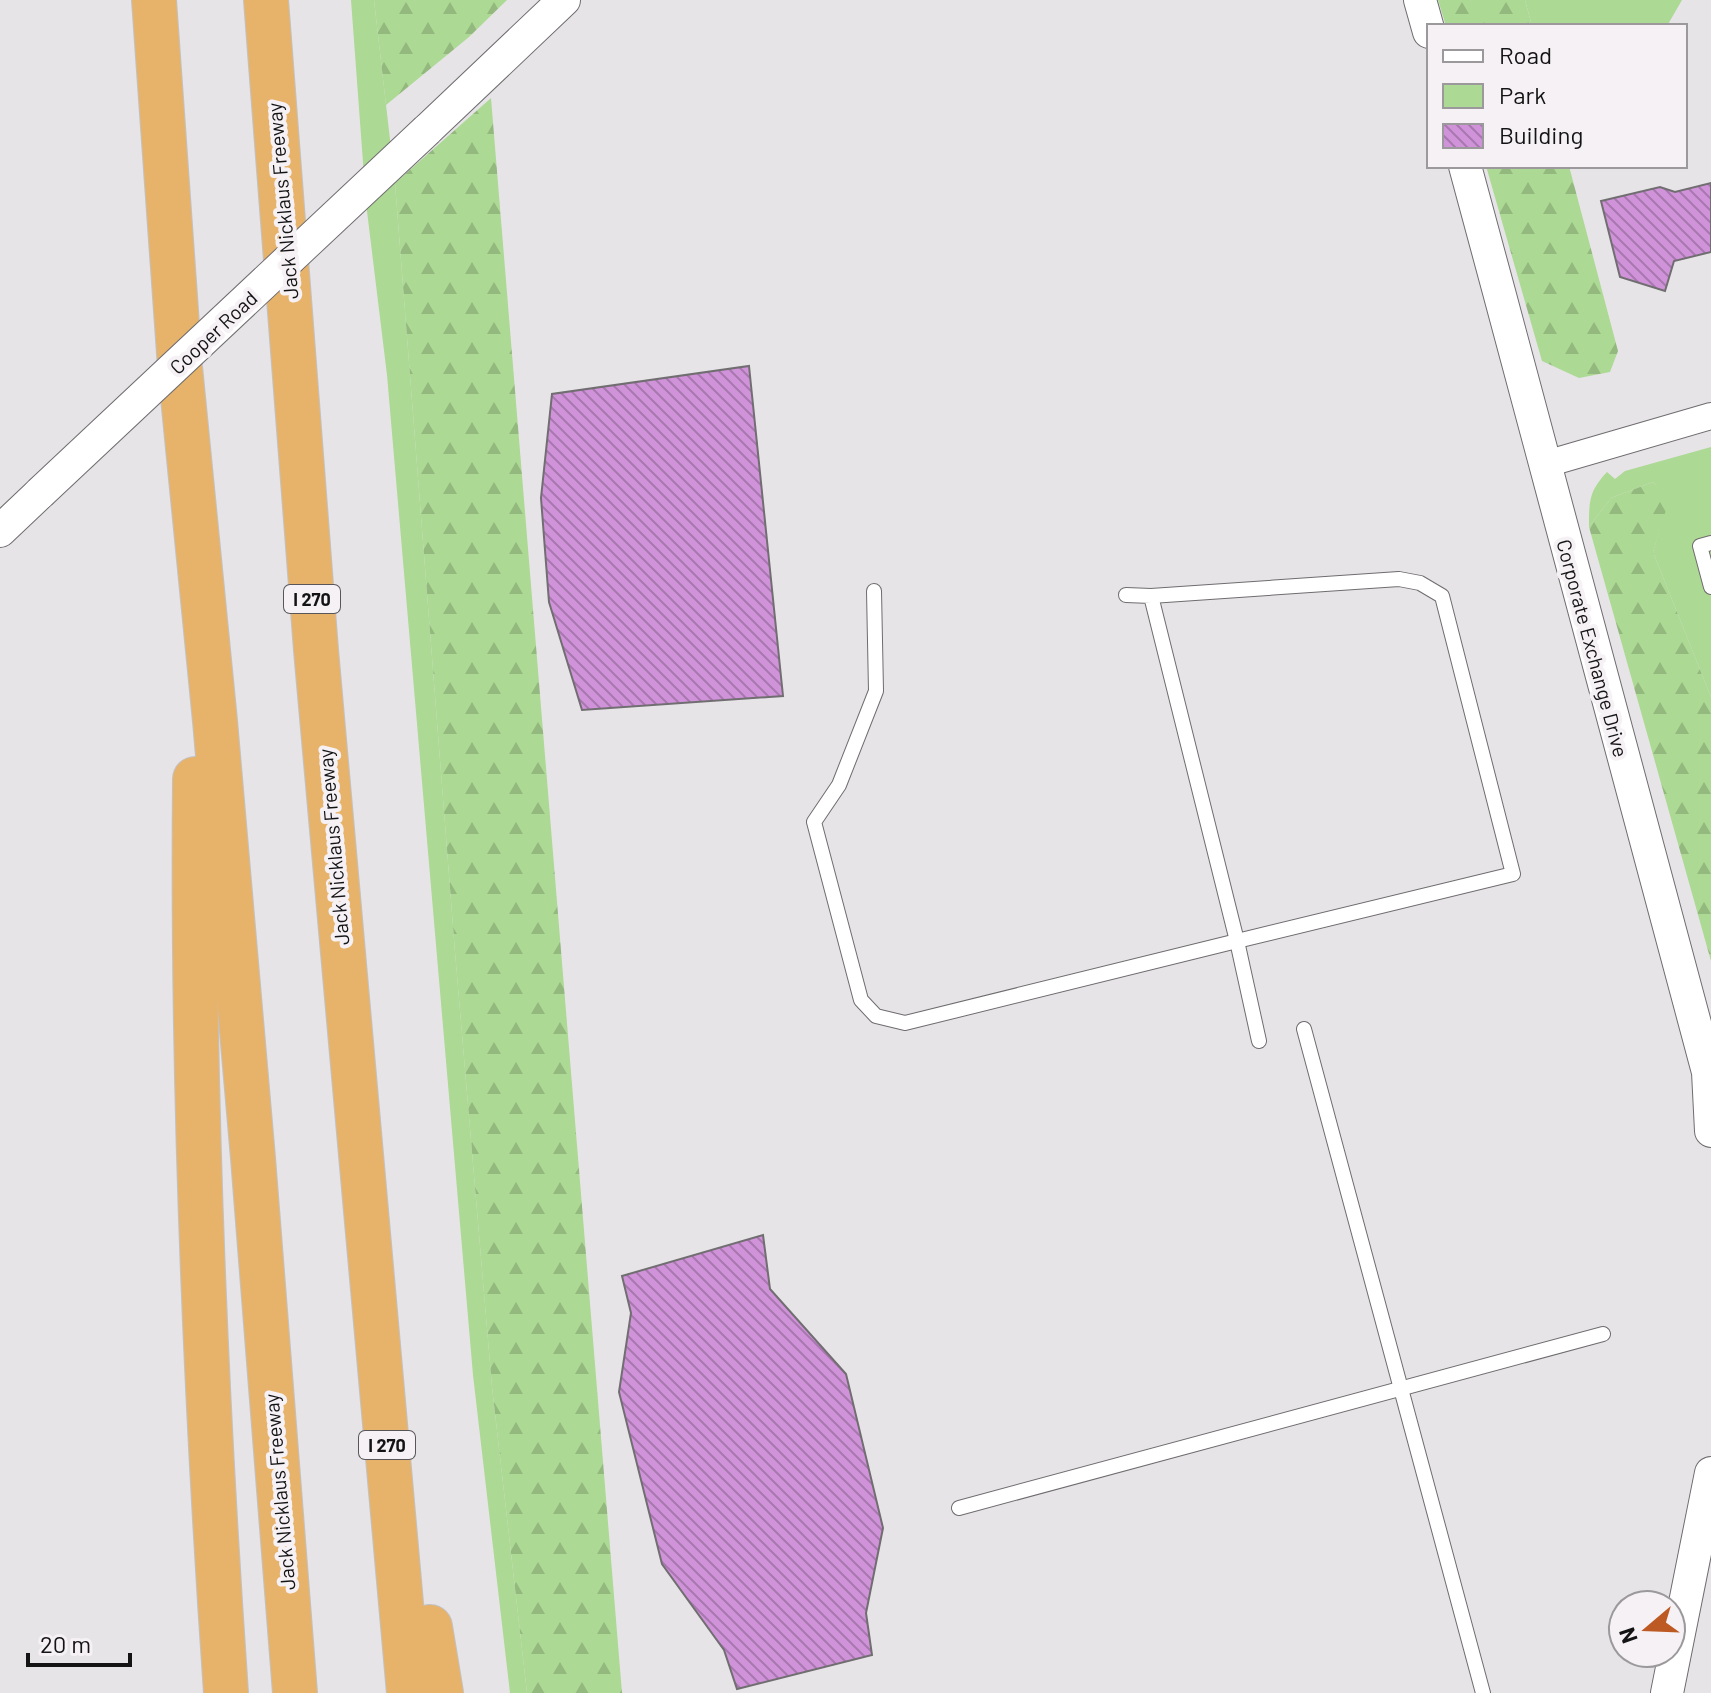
<svg xmlns="http://www.w3.org/2000/svg" width="1711" height="1693" font-family="Barlow,sans-serif">
  <style>
    .green { fill: #acd993 }
    .forest { fill: url(#forest-firs) }
    .building { fill: url(#building-back-hatch); stroke: #716e71; stroke-width: 2 }
    .lines { fill: none; stroke-linecap: round; stroke-linejoin: round }
    .service-casing { stroke: #6f6c6f; stroke-width: 16 }
    .minor-casing { stroke: #6f6c6f; stroke-width: 28 }
    .tertiary-casing { stroke: #6f6c6f; stroke-width: 34 }
    .motorway-casing { stroke: #c2c2c2; stroke-width: 46 }
    .service { stroke: #fff; stroke-width: 14 }
    .minor { stroke: #fff; stroke-width: 26 }
    .tertiary { stroke: #fff; stroke-width: 32 }
    .motorway { stroke: #e7b36b; stroke-width: 44 }
    .tertiary-bridge-casing { stroke: #6f6c6f; stroke-width: 34; stroke-linecap: butt }
    .tertiary-bridge { stroke: #fff; stroke-width: 32 }
    .labels { text-anchor: middle; dominant-baseline: central; stroke-width: 8; stroke-linejoin: round; paint-order: stroke }
    .shield { fill: #f5f1f5; stroke: #585658; stroke-width: 2 }
    .shield-label { font-size: 18px; font-weight: bold; fill: #151415 }
    .street-label { font-size: 20px; fill: #151415; stroke: #f5f1f5 }
  </style>
  <defs>
    <pattern id="forest-firs" width="22" height="20" patternUnits="userSpaceOnUse" patternTransform="scale(2)"><rect width="22" height="20" fill="#acd993"/><path d="M5 1l3.5 6h-7zM16 11l3.5 6h-7z" fill="#93b97e"/></pattern>
    <pattern id="building-back-hatch" width="6" height="6" patternUnits="userSpaceOnUse" patternTransform="scale(2)"><rect width="6" height="6" fill="#d093d9"/><path d="M-1 5l2 2M0 0l6 6M5-1l2 2" fill="none" stroke="#a877af"/></pattern>
  </defs>
  <rect width="100%" height="100%" fill="#e7e4e8"/>
  <g class="green">
    <path d="M351 0H374L395 183 455 952 492 1387 527 1693H510L473 1375 387 375 366 203Z"/>
    <path d="M1525 0H1682L1667 26H1532Z"/>
    <path d="M1711 447V697L1653 552 1669 497 1653 482 1611 498 1589 527C1589 501 1589 491 1607 472L1615 479 1625 471Z"/>
  </g>
  <g class="forest">
    <path d="M374 0H507L469 37 386 105Z"/>
    <path d="M1438 0H1525L1532 26H1446Z"/>
    <path d="M491 98 622 1693H527L492 1387 455 952 395 183Z"/>
    <path d="M1486 166H1569L1618 351 1610 372 1579 378 1542 361Z"/>
    <path d="M1653 482 1670 497 1653 552 1711 697V961L1589 527 1611 498Z"/>
  </g>
  <g class="building">
    <path d="M1711 183V252L1674 261 1665 291 1620 277 1601 201 1660 187 1675 192Z"/>
    <path d="M749 366 783 696 582 710 549 602 541 498 552 394Z"/>
    <path d="M763 1235 770 1289 846 1374 883 1528 866 1613 872 1655 737 1689 724 1650 662 1564 619 1392 631 1313 622 1276Z"/>
  </g>
  <g class="lines">
    <g class="service-casing">
      <g id="service">
        <path d="M1711 543 1700 546 1711 587"/>
        <path d="M874 591 876 691 839 785 814 822 861 1000 876 1016 905 1023 1237 941 1259 1041"/>
        <path d="M1126 595 1151 596 1399 579 1420 583 1442 596 1513 874 1237 941 1151 596"/>
        <path d="M1304 1029 1483 1693"/>
        <path d="M959 1508 1603 1334"/>
      </g>
    </g>
    <g class="minor-casing">
      <path id="minor" d="M1546 464 1711 416"/>
    </g>
    <g class="tertiary-casing">
      <g id="tertiary">
        <path d="M1420 0 1429 32"/>
        <path d="M427 130 564 0"/>
        <path d="M1465 166C1547 468 1626 771 1708 1072L1711 1131"/>
        <path d="M0 531 40 493"/>
        <path d="M1667 1693 1711 1473"/>
      </g>
    </g>
    <g class="motorway-casing">
      <g id="motorway">
        <path d="M154 0 180 367 215 721 253 1158 295 1693"/>
        <path d="M266 0 316 650 409 1693"/>
        <path d="M195 779C192 1083 205 1389 226 1693"/>
        <path d="M430 1627 441 1693"/>
      </g>
    </g>
    <use href="#service" class="service"/>
    <use href="#minor" class="minor"/>
    <use href="#tertiary" class="tertiary"/>
    <use href="#motorway" class="motorway"/>
    <g class="tertiary-bridge-casing">
      <path id="tertiary-bridge" d="M40 493 427 130"/>
    </g>
    <use href="#tertiary-bridge" class="tertiary-bridge"/>
  </g>
  <g class="labels">
    <g class="shield">
      <rect x="284" y="585" width="56" height="28" rx="6"/>
      <rect x="359" y="1431" width="56" height="28" rx="6"/>
    </g>
    <g class="shield-label">
      <text x="312" y="599">I 270</text>
      <text x="387" y="1445">I 270</text>
    </g>
    <g class="street-label">
      <text transform="translate(282 201) rotate(-95)">Jack Nicklaus Freeway</text>
      <text transform="translate(213 332) rotate(-43)">Cooper Road</text>
      <text transform="translate(1593 648) rotate(75)">Corporate Exchange Drive</text>
      <text transform="translate(333 847) rotate(-95)">Jack Nicklaus Freeway</text>
      <text transform="translate(279 1492) rotate(-95)">Jack Nicklaus Freeway</text>
    </g>
  </g>
  <rect x="1427" y="24" width="260" height="144" fill="#f5f1f5" stroke="#9b999b" stroke-width="2"/>
  <rect x="1443" y="50" width="40" height="12" fill="#ffffff" stroke="#9b999b" stroke-width="2"/>
  <text x="1499" y="64" font-size="24" fill="#151415">Road</text>
  <rect x="1443" y="84" width="40" height="24" fill="#acd993" stroke="#9b999b" stroke-width="2"/>
  <text x="1499" y="104" font-size="24" fill="#151415">Park</text>
  <rect x="1443" y="124" width="40" height="24" fill="url(#building-back-hatch)" stroke="#9b999b" stroke-width="2"/>
  <text x="1499" y="144" font-size="24" fill="#151415">Building</text>
  <g transform="translate(1647 1629) rotate(251)"><circle r="38" fill="#f5f1f5" stroke="#9b999b" stroke-width="2"/>
  <path d="M0-6L14 30L0 20L-14 30Z" fill="#bd5a23"/>
  <text y="-12" font-size="22" font-weight="bold" text-anchor="middle" fill="#151415">N</text>
  </g>
  <path d="M28 1653v12h102v-12" fill="none" stroke="#151415" stroke-width="4"/>
  <text x="40" y="1653" font-size="24" fill="#151415" stroke="#f5f1f5" stroke-width="6" paint-order="stroke">20 m</text>
</svg>
